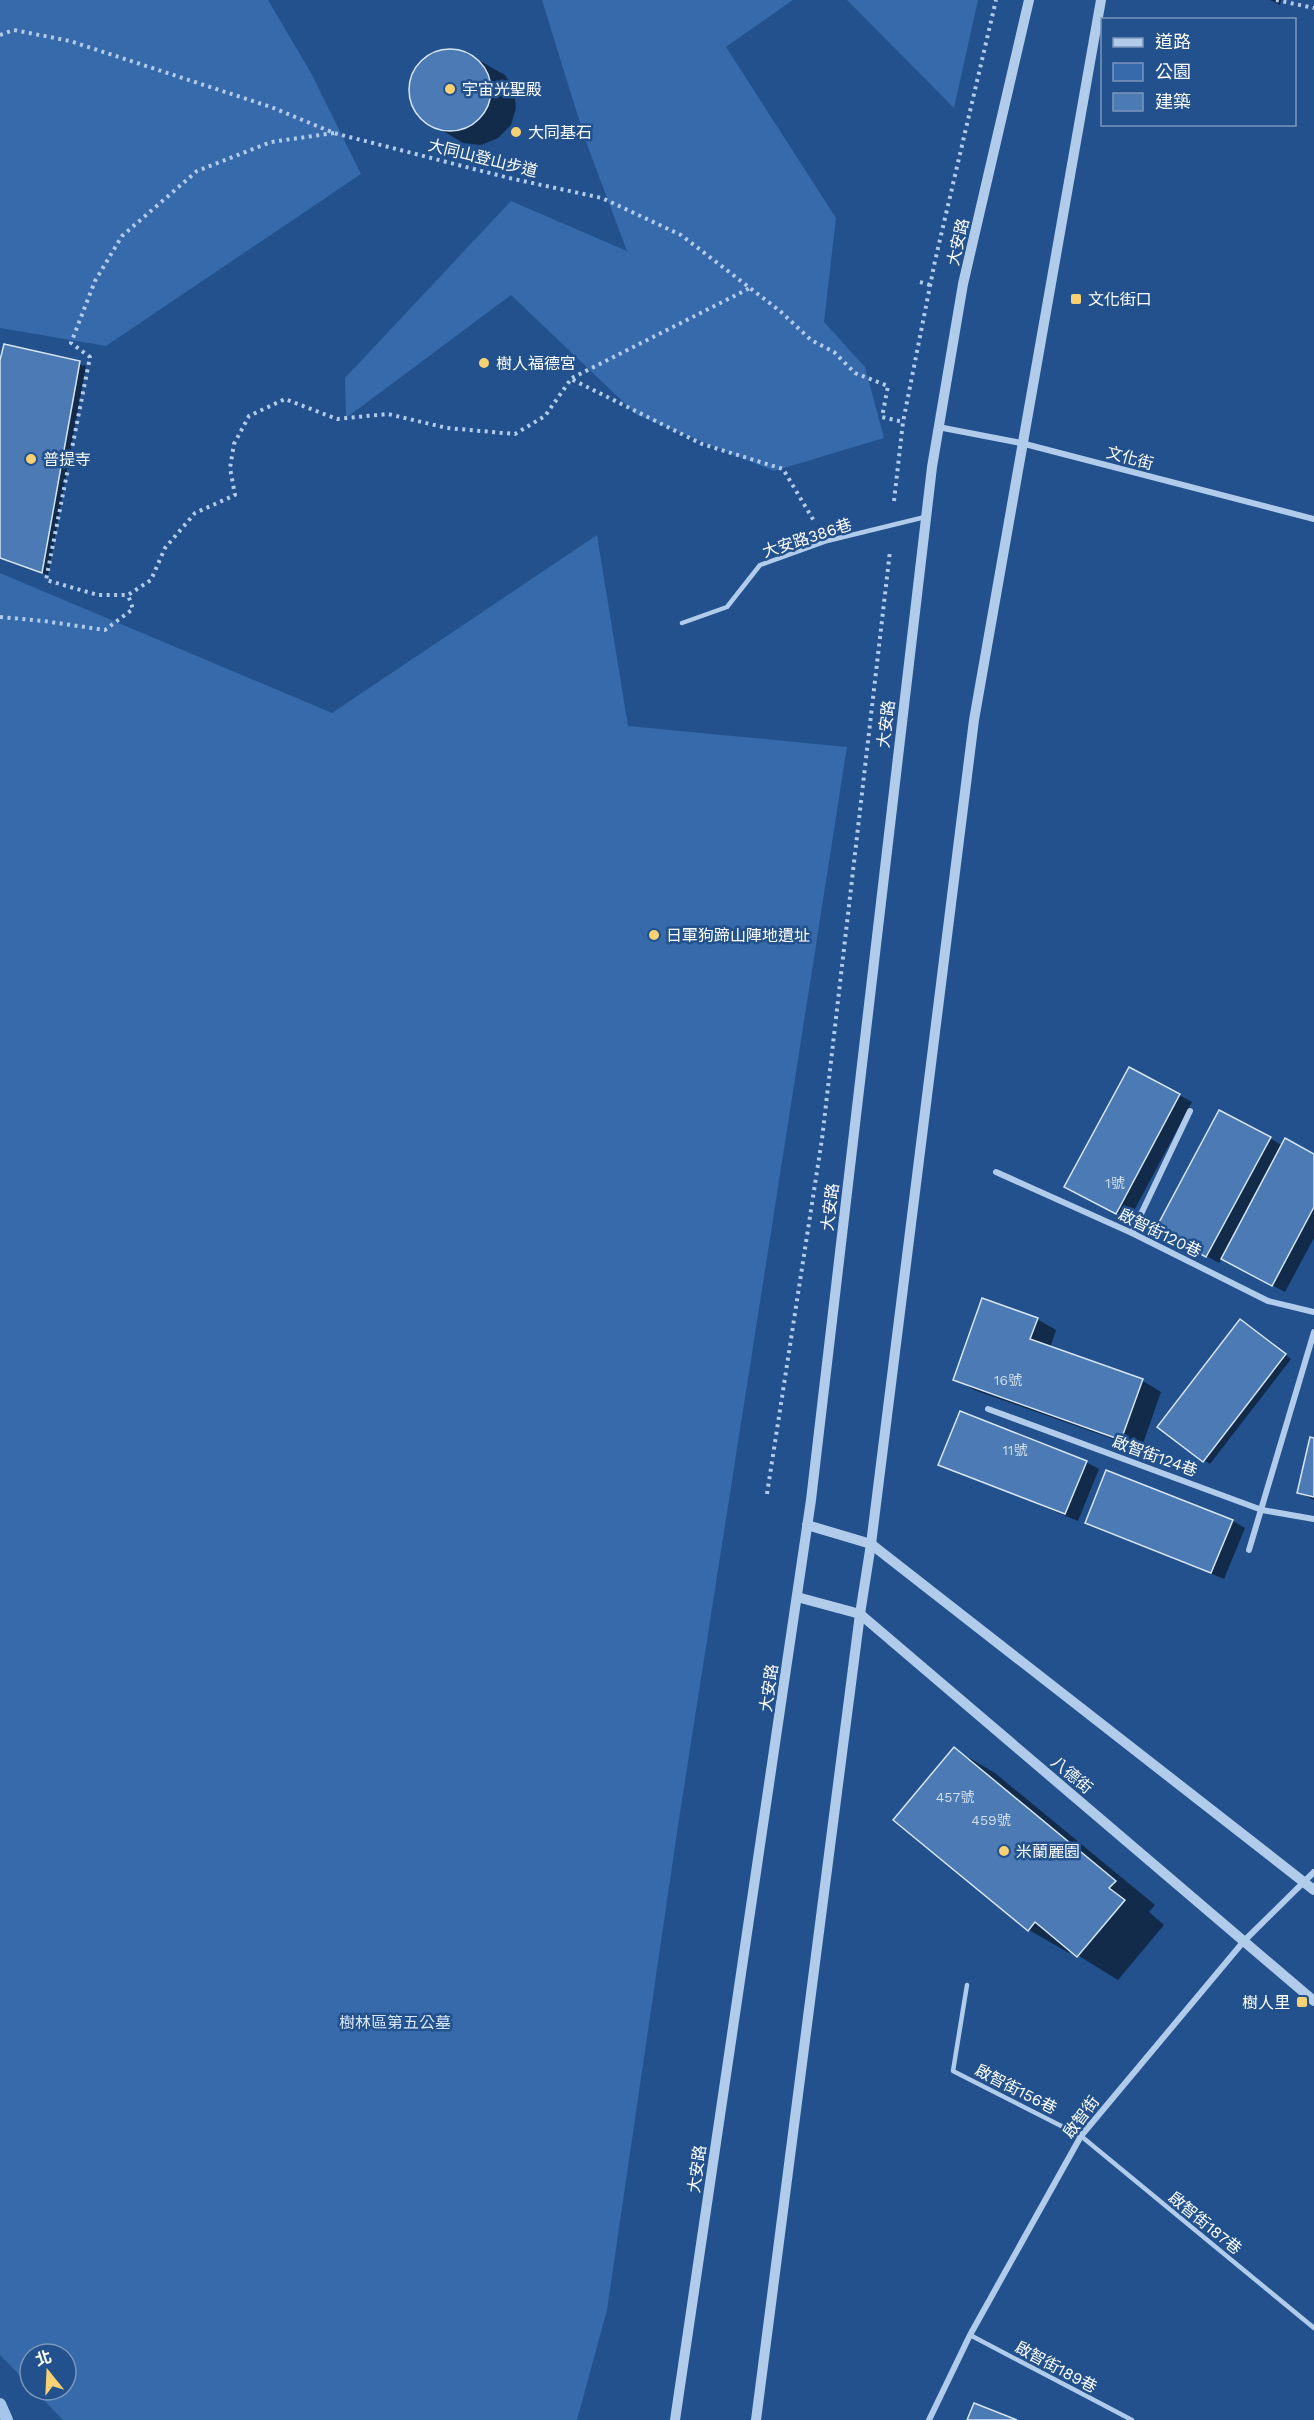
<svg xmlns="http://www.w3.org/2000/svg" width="1314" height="2420" font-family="'Work Sans','Noto Sans TC',sans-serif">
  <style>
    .green { fill: #366aaa }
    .shadow { fill: #0007 }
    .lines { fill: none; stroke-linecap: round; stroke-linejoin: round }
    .stream { stroke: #a5c6ec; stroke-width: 12 }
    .building { fill: #4b7ab4; stroke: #d6e5f8; stroke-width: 1.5 }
    .path { stroke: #b1cbeb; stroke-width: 4; stroke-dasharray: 3 4.5; stroke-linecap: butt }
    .service { stroke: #b1cbeb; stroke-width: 4.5 }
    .minor { stroke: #b1cbeb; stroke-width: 6 }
    .tertiary { stroke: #b1cbeb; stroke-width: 10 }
    .poi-dot { fill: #f7d173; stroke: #22518d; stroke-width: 2 }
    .labels { text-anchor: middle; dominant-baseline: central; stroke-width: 5; stroke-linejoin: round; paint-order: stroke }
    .number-label { font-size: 14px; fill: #d2deec }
    .poi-label { font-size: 16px; fill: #fff; stroke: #22518d; text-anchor: start }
    .street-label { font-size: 16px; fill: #fff; stroke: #22518d }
    .park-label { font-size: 16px; fill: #d6e5f8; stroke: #22518d }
  </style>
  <rect width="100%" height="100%" fill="#22518d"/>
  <g class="green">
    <path d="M0 0H268L311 73 361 174 106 346 0 328Z"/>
    <path d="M542 0H793L726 47 836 218 824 322 865 367 884 438 774 471 637 415 511 295 346 418 345 378 511 201 627 251 585 139Z"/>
    <path d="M847 0H978L954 108Z"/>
    <path d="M597 535 628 726 847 747 679 1819 607 2310 577 2420H63L34 2390H66V2354H30V2386L0 2355V573L332 713Z"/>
  </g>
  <g class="shadow">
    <path d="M1270 0H1281L1280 5Z"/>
    <path d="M446 49 463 51 489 66 505 75 514 90 516 108 511 125 498 138 481 145 463 143 422 118 412 104 410 86 416 69 428 56Z"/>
    <path d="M5 346 86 366 48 575 0 558V366Z"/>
    <path d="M1179 1095 1192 1102 1129 1220 1079 1193Z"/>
    <path d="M1270 1138 1283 1146 1314 1156V1238L1285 1292 1222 1258 1219 1263 1169 1236Z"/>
    <path d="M1037 1319 1056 1330 1050 1348 1143 1381 1161 1392 1141 1449 974 1390 955 1379Z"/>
    <path d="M1246 1324 1291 1359 1210 1464 1204 1460Z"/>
    <path d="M1314 1439V1500L1298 1492Z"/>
    <path d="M1086 1462 1099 1469 1078 1521 940 1464Z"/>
    <path d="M1233 1521 1245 1528 1224 1579 1086 1523Z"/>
    <path d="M954 1749 995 1773 1155 1905 1149 1912 1164 1925 1118 1980 1071 1951 1069 1953 1029 1930Z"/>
  </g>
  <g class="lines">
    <path class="stream" d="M0 2404 7 2420"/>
  </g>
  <g class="building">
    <circle cx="450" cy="90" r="41"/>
    <path d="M4 344 80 361 42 573 0 558V360Z"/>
    <path d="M1129 1067 1180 1094 1116 1214 1064 1187Z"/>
    <path d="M1219 1110 1271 1137 1206 1257 1155 1230Z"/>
    <path d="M1285 1138 1314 1154V1207L1272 1286 1221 1259Z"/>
    <path d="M982 1298 1038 1318 1030 1339 1143 1379 1121 1440 953 1380Z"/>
    <path d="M1240 1319 1286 1354 1203 1462 1157 1427Z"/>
    <path d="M960 1411 1087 1461 1065 1514 938 1465Z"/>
    <path d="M1310 1437 1314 1438V1497L1297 1493Z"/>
    <path d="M1106 1470 1233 1520 1211 1573 1085 1523Z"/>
    <path d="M954 1747 1116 1881 1109 1888 1125 1900 1077 1957 1035 1922 1028 1931 893 1820Z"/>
    <path d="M974 2403 1017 2420H967Z"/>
  </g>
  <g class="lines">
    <g class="path">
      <path d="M1276 0 1314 8"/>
      <path d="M0 35 14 30 70 41 271 107 334 133 509 178 602 198 681 235 780 311 811 340 834 352 855 373 888 386 882 417 903 422"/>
      <path d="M334 133 271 142 197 171 122 236 95 281 71 343 90 357 46 580 98 595H128L151 580 165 548 195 513 235 495 230 468 234 444 249 416 285 399 337 419 388 414 447 428 515 434 545 416 571 379 702 444 783 469 814 521"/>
      <path d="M920 282 930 285"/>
      <path d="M572 378 750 288"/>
      <path d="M894 501 903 422 935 261 996 0"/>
      <path d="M0 617 44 621 105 630 133 609 128 595"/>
      <path d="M767 1494 822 1139 890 551"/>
    </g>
    <g class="service">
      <path d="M682 623 727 607 760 565 827 541 925 517"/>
      <path d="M967 1985 953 2071 1081 2136 1314 2328"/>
      <path d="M970 2335 1132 2420"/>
    </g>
    <g class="minor">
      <path d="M938 427 1021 443 1314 519"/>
      <path d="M996 1172 1132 1233 1268 1301 1314 1312"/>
      <path d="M1132 1233 1190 1111"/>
      <path d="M988 1409 1262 1510 1314 1519"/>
      <path d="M1249 1550 1314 1332"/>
      <path d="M929 2420 970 2335 1081 2136 1244 1941 1314 1872"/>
    </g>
    <g class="tertiary">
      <path d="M807 1525 871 1544 1314 1890"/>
      <path d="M797 1597 860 1614 1314 2001"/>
      <path d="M675 2420 811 1500 932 467 963 284 1029 0"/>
      <path d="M756 2420 860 1614 871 1544 974 720 1101 0"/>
    </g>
  </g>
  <g class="poi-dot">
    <circle cx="450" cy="89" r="6"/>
    <circle cx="516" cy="132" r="6"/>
    <rect x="1070" y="293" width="12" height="12" rx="3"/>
    <circle cx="484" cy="363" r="6"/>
    <circle cx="31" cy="459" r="6"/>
    <circle cx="654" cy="935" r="6"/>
    <circle cx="1004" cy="1851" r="6"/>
    <rect x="1296" y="1996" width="12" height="12" rx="3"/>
  </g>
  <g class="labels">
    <g class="number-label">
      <text x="1115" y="1183">1號</text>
      <text x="1008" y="1380">16號</text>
      <text x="1015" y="1450">11號</text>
      <text x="955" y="1797">457號</text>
      <text x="991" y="1820">459號</text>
    </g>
    <g class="poi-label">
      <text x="462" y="89">宇宙光聖殿</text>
      <text x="528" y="132">大同基石</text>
      <text x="1088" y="299">文化街口</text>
      <text x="496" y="363">樹人福德宮</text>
      <text x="43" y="459">普提寺</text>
      <text x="666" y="935">日軍狗蹄山陣地遺址</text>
      <text x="1016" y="1851">米蘭麗園</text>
      <text x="1290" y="2002" text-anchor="end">樹人里</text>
    </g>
    <g class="street-label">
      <text transform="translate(483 158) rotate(14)">大同山登山步道</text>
      <text transform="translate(958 242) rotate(-77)">大安路</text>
      <text transform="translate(1130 458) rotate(15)">文化街</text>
      <text transform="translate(807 538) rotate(-18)">大安路386巷</text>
      <text transform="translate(886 724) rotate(-83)">大安路</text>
      <text transform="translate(830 1207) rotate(-83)">大安路</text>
      <text transform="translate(1160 1233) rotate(26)">啟智街120巷</text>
      <text transform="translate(1155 1456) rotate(20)">啟智街124巷</text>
      <text transform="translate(769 1688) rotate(-82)">大安路</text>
      <text transform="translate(1072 1775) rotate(40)">八德街</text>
      <text transform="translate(1016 2089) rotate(27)">啟智街156巷</text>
      <text transform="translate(1081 2117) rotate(-53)">啟智街</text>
      <text transform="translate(697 2169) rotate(-82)">大安路</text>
      <text transform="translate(1205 2223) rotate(39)">啟智街187巷</text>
      <text transform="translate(1056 2367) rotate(28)">啟智街189巷</text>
    </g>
    <g class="park-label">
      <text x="395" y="2022">樹林區第五公墓</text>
    </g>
  </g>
  <rect x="1101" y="18" width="195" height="108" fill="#22518d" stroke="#7a97bb" stroke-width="1.5"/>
  <rect x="1113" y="38" width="30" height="9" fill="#b1cbeb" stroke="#7a97bb" stroke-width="1.5"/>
  <text x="1155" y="48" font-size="18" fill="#ffffff">道路</text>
  <rect x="1113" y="63" width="30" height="18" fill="#366aaa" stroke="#7a97bb" stroke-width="1.5"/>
  <text x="1155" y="78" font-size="18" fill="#ffffff">公園</text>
  <rect x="1113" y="93" width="30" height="18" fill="#4b7ab4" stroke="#7a97bb" stroke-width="1.5"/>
  <text x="1155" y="108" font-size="18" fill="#ffffff">建築</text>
  <g transform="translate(48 2372) rotate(342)"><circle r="28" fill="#22518d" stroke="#7a97bb" stroke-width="1.5"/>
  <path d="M0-4.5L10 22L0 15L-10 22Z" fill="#f7d173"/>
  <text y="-9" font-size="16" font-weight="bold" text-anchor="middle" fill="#ffffff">北</text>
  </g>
</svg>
